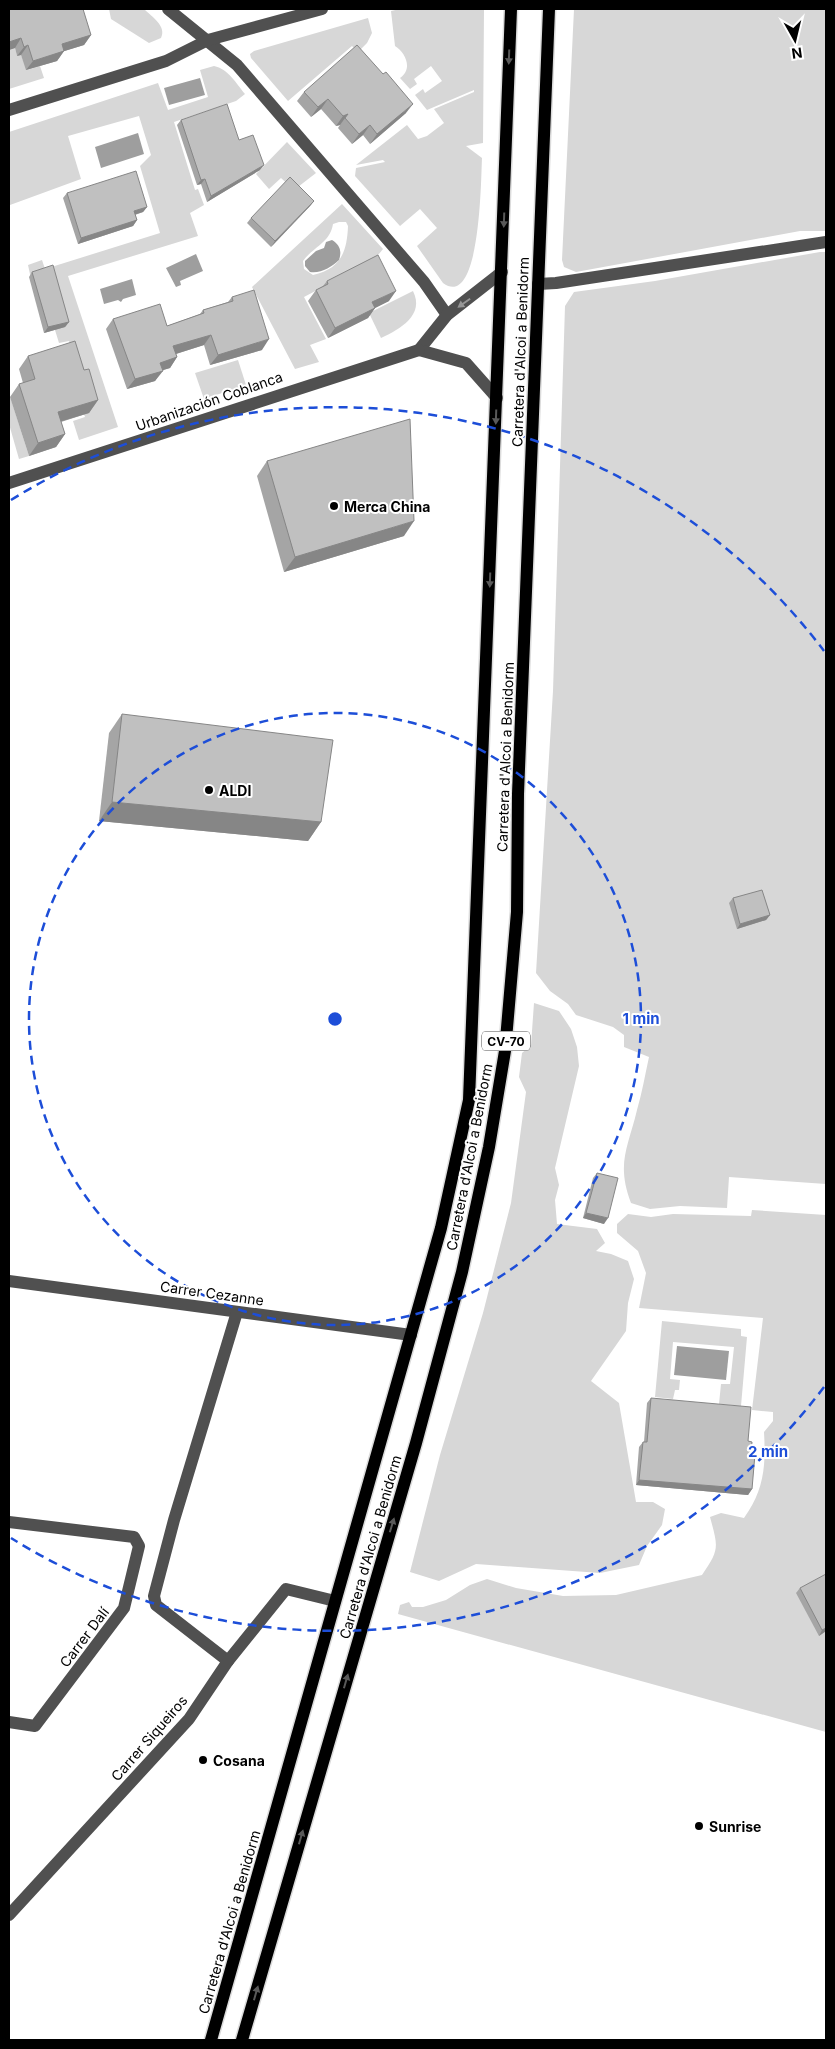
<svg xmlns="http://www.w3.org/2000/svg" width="835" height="2049" font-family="Inter,sans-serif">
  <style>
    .green { fill: #d7d7d7; fill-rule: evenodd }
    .water { fill: #9e9e9e }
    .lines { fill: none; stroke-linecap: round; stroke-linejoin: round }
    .major-casing { stroke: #dbdbdb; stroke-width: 15 }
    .minor { stroke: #505050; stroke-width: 12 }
    .major { stroke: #000; stroke-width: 12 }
    .wall { fill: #a5a5a5 }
    .shaded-wall { fill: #868686 }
    .building { fill: #c0c0c0; stroke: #868686 }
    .oneway { fill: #595959 }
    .oneway2 { fill: #969696 }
    .ring { fill: none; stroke: #1d4ed8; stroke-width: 2.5; stroke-dasharray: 9 6 }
    .poi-dot { fill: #000; stroke: #fff; stroke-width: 2 }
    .labels { text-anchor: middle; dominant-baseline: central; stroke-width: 4; stroke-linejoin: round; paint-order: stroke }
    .shield { fill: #fff; stroke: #4c4c4c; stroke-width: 1 }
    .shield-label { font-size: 12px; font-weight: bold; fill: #000 }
    .street-label { font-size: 14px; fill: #000; stroke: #fff }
    .poi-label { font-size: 14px; font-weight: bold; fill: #000; stroke: #fff; text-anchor: start }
    .centre { fill: #1d4ed8; stroke: #fff; stroke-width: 2.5 }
    .ring-label { font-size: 15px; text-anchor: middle; font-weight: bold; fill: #1d4ed8; stroke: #fff; stroke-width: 4; stroke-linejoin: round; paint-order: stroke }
  </style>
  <rect width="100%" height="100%" fill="#fff"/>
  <g class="green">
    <path d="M109 9H144C152 17 167 26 161 38L149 43 111 19Z"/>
    <path d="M400 9H484L483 143 466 146 482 158C481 176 481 311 443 283L417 246 437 228 420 209 400 226 355 176 356 168 385 162 383 160 356 165 407 125 418 139 427 136 444 123 434 109 474 92V90L427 110 415 95 423 89 425 93 442 81 431 66 414 79 417 84 410 89 400 78C413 69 406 53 395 46L391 11Z"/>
    <path d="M574 9H826V231H800L576 272 564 267 562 260Z"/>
    <path d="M368 18 372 33 367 43 358 52 352 46 288 101 251 58 250 54 254 51Z"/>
    <path d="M15 48 17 56 21 55 27 70 40 66 44 78 9 89V50Z"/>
    <path d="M214 66C228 69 236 83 245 94L236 101 174 122 195 190 198 189 204 205 190 213 198 236 68 276 118 427 79 440 73 421 85 417 80 403 87 400 69 341 59 343 55 330 56 297 36 302 28 265 42 260 45 269 160 233 140 166 151 155 139 116 68 136 81 179 10 205 9 132 158 83 168 110 208 97 200 70Z"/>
    <path d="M287 142 316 173 294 190 281 178 269 189 256 174Z"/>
    <path d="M342 204 383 249 374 260 304 297 326 339 310 345 319 362 295 369 252 287ZM339 222H346L348 226C347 253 340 269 313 275L304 269 303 261C313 247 330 243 333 224Z"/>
    <path d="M820 252H826V1184L729 1177 727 1208 680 1206 650 1209 631 1203C616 1163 628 1148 637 1110 642 1093 645 1075 649 1057L624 1047V1035L613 1027 576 1015 568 1004 550 991 536 973 553 691 565 306 574 292 655 281Z"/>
    <path d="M413 291C425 315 400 329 381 338L369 313Z"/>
    <path d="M238 360 246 385 204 399 195 373Z"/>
    <path d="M9 393 29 456 19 459 9 424Z"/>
    <path d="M534 1003 559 1011 571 1029 577 1047 579 1066 555 1168 559 1185 555 1200 557 1224 597 1229 605 1243 596 1251 611 1254 628 1261 634 1279 628 1303 626 1331 591 1381 619 1403 636 1502H653L665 1509 662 1525 647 1546 639 1565 600 1573 476 1564 439 1581 410 1572 440 1455 483 1313 511 1203 526 1092 519 1077 522 1053 531 1045Z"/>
    <path d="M752 1210 826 1215V1732L398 1614 400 1605 409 1602 412 1607H423L446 1600 470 1585 487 1579 516 1588 563 1596 616 1595 702 1575C720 1549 718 1547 710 1517L721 1513 744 1518C764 1490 766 1466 764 1432L773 1421V1412L752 1410 763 1318 639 1308 646 1273 638 1251 617 1233V1224L628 1214 651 1217 673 1214 751 1216Z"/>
    <path d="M662 1321 741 1329V1336L747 1337 741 1406 719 1404 721 1384H730L734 1347 673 1342 670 1379 680 1380 679 1390H675L673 1399 655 1397Z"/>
  </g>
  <g class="water">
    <path d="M200 78 205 95 169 105 164 88Z"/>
    <path d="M138 133 144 154 101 168 95 147Z"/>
    <path d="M332 240C340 245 342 251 339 260 332 267 320 274 310 272L305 266V261L316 251 324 248 326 242Z"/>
    <path d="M196 254 203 271 180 281 181 285 176 287 166 268Z"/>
    <path d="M132 279 136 295 123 299 121 302 118 300 104 304 100 289Z"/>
    <path d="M677 1346 729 1351 726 1380 674 1375Z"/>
  </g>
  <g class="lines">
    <g class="major-casing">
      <g id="major">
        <path d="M211 2040 441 1228 469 1100 511 9"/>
        <path d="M242 2040 416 1443 462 1272 489 1147 505 1051 517 912 518 794 549 9"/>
      </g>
    </g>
    <g class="minor">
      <path d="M168 9 237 65 424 282 447 315"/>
      <path d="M9 110 166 61 208 40 322 9"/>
      <path d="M538 284 556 283 826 242"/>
      <path d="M419 350 447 315 502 272"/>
      <path d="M419 350 466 363 497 398"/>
      <path d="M9 483 419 350"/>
      <path d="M9 1281 411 1335"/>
      <path d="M9 1522 134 1537 139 1546 124 1608 35 1726 9 1722"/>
      <path d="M228 1661 156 1605 154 1596 174 1520 237 1312"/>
      <path d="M9 1915 189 1719 228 1661 286 1589 335 1601"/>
    </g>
    <use href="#major" class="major"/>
  </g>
  <g class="wall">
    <path d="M9 9 91 35 84 45 64 51 57 61 26 70 21 55 17 56 15 48 9 50Z"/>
    <path d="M304 92 406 113 370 144 363 135 352 144 338 128 340 125 336 126 321 109 311 117 297 101Z"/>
    <path d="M181 120 239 140 260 170 207 202 201 184 197 185 177 125Z"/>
    <path d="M67 193 147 207 143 212 135 215 137 220 133 226 78 244 63 198Z"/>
    <path d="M314 201 310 206 271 247 247 223 251 218Z"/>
    <path d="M32 272 69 322 65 327 44 333 29 277Z"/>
    <path d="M327 281 389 301 375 308 368 318 328 338 308 301 316 290 323 286Z"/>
    <path d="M232 297 262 350 210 365 204 345 176 354 177 357 170 368 162 370 155 381 127 389 106 329 113 319 167 326 200 314 203 310 228 302Z"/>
    <path d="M28 356 84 370 98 400 89 413 61 422 65 434 56 447 29 456 10 397 19 384 23 383 19 369Z"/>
    <path d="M267 461 404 536 284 572 257 476Z"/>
    <path d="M122 714 321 822 308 841 99 821 109 733Z"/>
    <path d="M733 898 770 915 766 920 737 929 729 903Z"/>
    <path d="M597 1173 604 1224 583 1218 593 1178Z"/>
    <path d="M651 1398 748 1441 751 1453 752 1489 748 1495 636 1485 639 1447 643 1442H644L647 1403Z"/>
    <path d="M800 1588 826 1631 819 1636 796 1593Z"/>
  </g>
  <g class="shaded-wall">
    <path d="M91 35 84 45 55 54 62 44Z"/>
    <path d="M21 38 15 48 9 50V42Z"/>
    <path d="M28 45 21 55 17 56 24 47Z"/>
    <path d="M64 51 57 61 26 70 33 61Z"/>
    <path d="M328 99 321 109 311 117 318 107Z"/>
    <path d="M413 104 406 113 370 144 377 134Z"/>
    <path d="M348 114 340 125 336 126 343 116Z"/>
    <path d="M370 125 363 135 352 144 359 134Z"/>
    <path d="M264 165 260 170 207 202 211 196Z"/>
    <path d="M205 179 201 184 197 185 201 180Z"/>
    <path d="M314 201 310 206 271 247 275 241Z"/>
    <path d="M147 207 143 212 130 216 134 211Z"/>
    <path d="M137 220 133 226 78 244 81 238Z"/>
    <path d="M396 291 389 301 375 308 368 318 328 338 335 328 372 302Z"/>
    <path d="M69 322 65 327 44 333 48 327Z"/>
    <path d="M211 335 204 345 166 357 173 346Z"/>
    <path d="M269 339 262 350 210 365 218 355Z"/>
    <path d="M177 357 170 368 154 373 163 371 155 381 127 389 135 379 160 363Z"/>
    <path d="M98 400 89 413 49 425 58 412Z"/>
    <path d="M65 434 56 447 29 456 38 443Z"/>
    <path d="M414 521 404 536 284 572 295 557Z"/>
    <path d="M112 802 321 822 308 841 99 821Z"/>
    <path d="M770 915 766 920 737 929 740 924Z"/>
    <path d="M586 1213 608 1218 604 1224 583 1218Z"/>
    <path d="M639 1480 752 1489 748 1495 636 1485Z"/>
    <path d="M826 1628V1631L819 1636 822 1630Z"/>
  </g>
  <g class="building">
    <path d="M9 9H83L91 35 62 44 64 51 33 61 28 45 24 47 21 38 9 42Z"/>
    <path d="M357 45 383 74 386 72 413 104 377 134 370 125 359 134 345 118 348 114 343 116 328 99 318 107 304 92Z"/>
    <path d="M227 104 239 140 253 135 264 165 211 196 205 179 201 180 181 120Z"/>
    <path d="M136 171 147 207 134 211 137 220 81 238 67 193Z"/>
    <path d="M290 177 314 201 275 241 251 218Z"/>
    <path d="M378 255 396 291 372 302 375 308 335 328 316 290 328 284 327 281Z"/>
    <path d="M53 265 69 322 48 327 32 272Z"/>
    <path d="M254 290 269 339 218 355 211 335 173 346 177 357 160 363 163 371 135 379 113 319 160 304 167 326 204 313 203 310 233 301 232 297Z"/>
    <path d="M75 341 84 370 89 369 98 400 58 412 65 434 38 443 19 384 35 379 28 356Z"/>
    <path d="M410 419 414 521 295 557 267 461Z"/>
    <path d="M122 714 333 740 321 822 112 802Z"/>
    <path d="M762 890 770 915 740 924 733 898Z"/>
    <path d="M597 1173 618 1178 608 1218 586 1213Z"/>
    <path d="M651 1398 751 1407 748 1441 752 1442 751 1453 755 1454 752 1489 639 1480 643 1442H647Z"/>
    <path d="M826 1574V1628L822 1630 800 1588Z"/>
  </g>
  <defs><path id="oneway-solid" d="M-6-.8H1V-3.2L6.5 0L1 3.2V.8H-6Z" transform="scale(1.25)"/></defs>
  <g class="oneway">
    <use href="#oneway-solid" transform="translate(509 57) rotate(92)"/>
    <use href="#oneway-solid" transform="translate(504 220) rotate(92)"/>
    <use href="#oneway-solid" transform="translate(496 417) rotate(92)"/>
    <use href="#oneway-solid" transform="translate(490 580) rotate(92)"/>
    <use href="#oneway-solid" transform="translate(392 1525) rotate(-73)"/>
    <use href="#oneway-solid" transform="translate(346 1681) rotate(-74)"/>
    <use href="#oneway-solid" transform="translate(301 1837) rotate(-74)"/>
    <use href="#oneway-solid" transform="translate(256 1993) rotate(-74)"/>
  </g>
  <use class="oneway2" href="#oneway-solid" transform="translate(464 303) rotate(145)"/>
  <g class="ring">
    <circle cx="335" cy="1019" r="306"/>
    <path d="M824 1387A612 612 0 0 1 11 1538M11 500A612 612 0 0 1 824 651"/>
  </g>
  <g class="poi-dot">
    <circle cx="334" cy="506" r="5"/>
    <circle cx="209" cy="790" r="5"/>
    <circle cx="203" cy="1760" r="5"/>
    <circle cx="699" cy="1826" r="5"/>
  </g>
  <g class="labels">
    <rect class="shield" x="482" y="1031.5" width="48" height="19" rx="4"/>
    <g class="shield-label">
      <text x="506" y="1041">CV-70</text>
    </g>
    <g class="street-label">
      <text transform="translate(520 352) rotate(-88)">Carretera d'Alcoi a Benidorm</text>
      <text transform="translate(209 401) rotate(-19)">Urbanización Coblanca</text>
      <text transform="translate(505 757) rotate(-88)">Carretera d'Alcoi a Benidorm</text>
      <text transform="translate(469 1157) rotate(-79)">Carretera d'Alcoi a Benidorm</text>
      <text transform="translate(212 1293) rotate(8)">Carrer Cezanne</text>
      <text transform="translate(370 1547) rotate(-74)">Carretera d'Alcoi a Benidorm</text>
      <text transform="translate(84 1637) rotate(-53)">Carrer Dalí</text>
      <text transform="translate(149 1738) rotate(-49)">Carrer Siqueiros</text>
      <text transform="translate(229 1922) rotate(-74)">Carretera d'Alcoi a Benidorm</text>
    </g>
    <g class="poi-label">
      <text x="344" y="506">Merca China</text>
      <text x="219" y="790">ALDI</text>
      <text x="213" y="1760">Cosana</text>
      <text x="709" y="1826">Sunrise</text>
    </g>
  </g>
  <circle cx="335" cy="1019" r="8" class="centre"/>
  <g class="ring-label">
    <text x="641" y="1024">1 min</text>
    <text x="768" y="1457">2 min</text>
  </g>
  <rect width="835" height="2049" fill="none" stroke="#000000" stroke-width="20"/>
  <g transform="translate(795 40) rotate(172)" stroke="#ffffff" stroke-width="4" paint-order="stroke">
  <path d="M0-4L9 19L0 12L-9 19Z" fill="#000000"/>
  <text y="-8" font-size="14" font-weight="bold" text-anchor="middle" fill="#000000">N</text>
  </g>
</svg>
